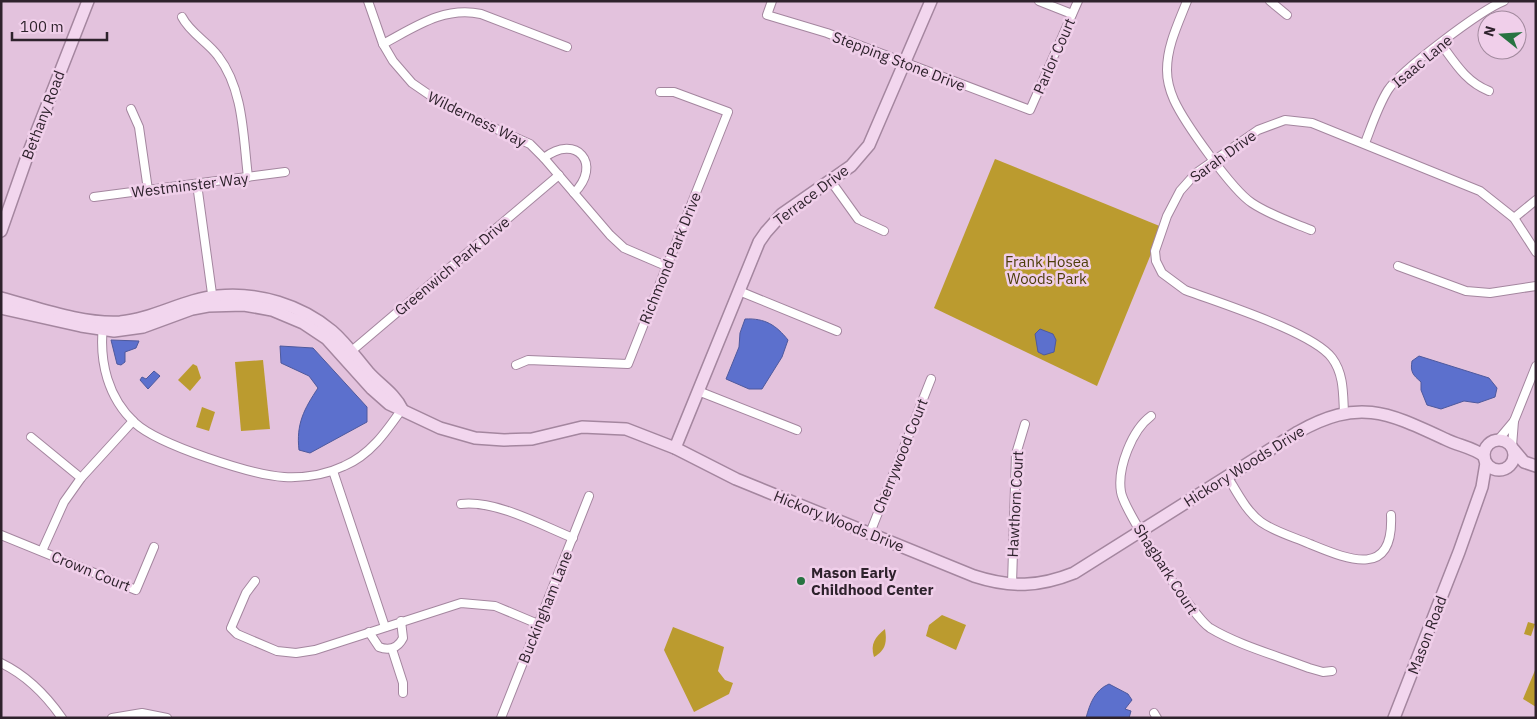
<svg xmlns="http://www.w3.org/2000/svg" width="1537" height="719" font-family="'IBM Plex Sans',sans-serif">
  <style>
    .green { fill: #bb9b2f }
    .water { fill: #5c70cd; stroke: #4e599d }
    .lines { fill: none; stroke-linecap: round; stroke-linejoin: round }
    .street-casing { stroke: #a4869f; stroke-width: 10 }
    .secondary-casing { stroke: #a4869f; stroke-width: 14 }
    .street { stroke: #fff; stroke-width: 8 }
    .secondary { stroke: #f2d6ee; stroke-width: 11 }
    .poi-dot { fill: #277341; stroke: #f0cfea; stroke-width: 2 }
    .labels { text-anchor: middle; dominant-baseline: central; stroke-width: 5; stroke-linejoin: round; paint-order: stroke }
    .street-label { font-size: 15px; fill: #2e222c; stroke: #f0cfea }
    .park-label { font-size: 15px; fill: #4d3e0a; stroke: #f0cfea }
    .poi-label { font-size: 15px; font-weight: bold; fill: #2e222c; stroke: #f0cfea; text-anchor: start }
  </style>
  <rect width="100%" height="100%" fill="#e3c2dd"/>
  <g class="green">
    <path d="M995 159 1162 227 1097 386 934 308Z"/>
    <path d="M263 360 270 429 241 431 235 362Z"/>
    <path d="M193 364 197 366 201 378 190 391 178 380Z"/>
    <path d="M202 407 215 412 209 431 196 427Z"/>
    <path d="M942 615 966 625 956 650 926 636 929 625Z"/>
    <path d="M1528 622 1535 624 1531 636 1524 634Z"/>
    <path d="M673 627 724 647 718 671 725 680 733 683 729 694 694 712 664 650Z"/>
    <path d="M885 629C887 642 886 650 874 657 870 644 875 637 885 629Z"/>
    <path d="M1536 668V707L1523 699Z"/>
  </g>
  <g class="water">
    <path d="M745 319C765 318 776 325 788 340L782 357 762 389H749L726 379 739 347 740 333Z"/>
    <path d="M1040 329 1053 334 1056 340 1054 352 1044 355 1038 352 1035 334Z"/>
    <path d="M111 340 139 341 136 348 125 352V362L121 365 117 364Z"/>
    <path d="M280 346 313 348 367 407V422L310 453 299 450C296 424 304 409 318 388L309 376 281 363Z"/>
    <path d="M1419 356 1489 378 1497 388 1495 397 1478 403 1464 401 1441 409 1427 405 1421 390V382C1413 375 1410 372 1412 361Z"/>
    <path d="M154 371 160 376 148 389 140 380 142 377 146 379Z"/>
    <path d="M1109 684 1128 694 1132 700 1125 709 1131 711 1129 718H1086C1090 703 1095 690 1109 684Z"/>
  </g>
  <g class="lines">
    <g class="street-casing">
      <g id="street">
        <path d="M368 1 383 44 393 61 412 83 447 107 530 144 544 158 610 235 624 248 666 266"/>
        <path d="M772 1 767 15 827 33 1030 110 1078 1"/>
        <path d="M1039 1 1072 14"/>
        <path d="M1187 1C1178 24 1167 46 1167 70 1167 81 1170 91 1174 100 1184 122 1232 190 1252 203 1270 215 1291 222 1311 230"/>
        <path d="M1270 1 1287 15"/>
        <path d="M182 17C190 33 208 42 218 56 244 90 243 137 248 177"/>
        <path d="M383 44C415 27 444 6 481 14L567 47"/>
        <path d="M1441 44C1455 63 1466 82 1489 91"/>
        <path d="M131 109 139 127 148 190"/>
        <path d="M1365 143C1372 125 1378 106 1388 90 1401 70 1481 10 1504 1"/>
        <path d="M544 158C576 133 603 164 574 193"/>
        <path d="M830 180 858 219 884 231"/>
        <path d="M197 184 213 301"/>
        <path d="M94 197 285 172"/>
        <path d="M1514 218 1536 200"/>
        <path d="M1398 266 1466 291 1490 293 1536 286"/>
        <path d="M739 291 837 331"/>
        <path d="M103 326C99 362 108 398 135 423 159 445 252 475 284 477 304 478 325 475 344 466 370 455 386 432 402 409"/>
        <path d="M348 354 559 175"/>
        <path d="M516 365 528 360 628 364 728 112 674 92H660"/>
        <path d="M698 391 797 430"/>
        <path d="M1344 413C1343 394 1344 374 1332 358 1313 332 1219 303 1185 290L1162 273 1156 261 1155 251 1167 216 1180 191 1196 173 1258 130 1285 120 1312 123 1480 191 1514 218 1536 252"/>
        <path d="M1151 416C1132 430 1117 468 1121 492 1124 511 1193 617 1210 628 1238 645 1278 656 1309 668L1323 672 1332 671"/>
        <path d="M31 437 81 478"/>
        <path d="M1498 440 1514 421 1536 366"/>
        <path d="M1512 446 1514 421"/>
        <path d="M333 471 385 627"/>
        <path d="M1227 476C1237 492 1246 511 1261 522 1275 532 1294 537 1310 544 1347 559 1394 580 1391 515"/>
        <path d="M461 504C496 500 541 525 573 538"/>
        <path d="M870 533 931 379"/>
        <path d="M1 535 136 590 154 547"/>
        <path d="M42 551 64 502 81 478 133 421"/>
        <path d="M255 581 246 593 231 628 237 634 277 651 296 653 315 650 461 603 495 606 538 624"/>
        <path d="M1012 584 1016 454 1025 424"/>
        <path d="M369 632 379 647C389 651 398 648 403 638L401 621"/>
        <path d="M392 649 403 683V693"/>
        <path d="M1 663C26 675 46 695 62 718"/>
        <path d="M1154 713 1157 718"/>
        <path d="M112 718 142 713 167 718"/>
        <path d="M501 718 589 496"/>
      </g>
    </g>
    <g class="secondary-casing">
      <g id="secondary">
        <path d="M1 231 28 154 88 1"/>
        <path d="M1 298C39 308 81 324 120 322 154 319 184 299 218 296 258 292 301 305 332 331 346 343 357 359 369 373 380 385 395 394 402 409"/>
        <path d="M1 308 81 326 114 331 143 327 192 309 208 306 244 305 272 310 303 323 327 339 372 389 389 404 440 428 475 438 504 440 532 439 582 427 626 429 675 448 736 479 974 576C1011 588 1039 587 1074 573L1298 432C1359 398 1387 412 1445 439 1459 446 1472 447 1484 456"/>
        <circle cx="1499" cy="455" r="15"/>
        <path d="M675 448 759 242 766 232 782 214 851 166 869 145 931 1"/>
        <path d="M1514 450 1524 462 1536 466"/>
        <path d="M1394 718 1459 552 1482 487 1486 463"/>
      </g>
    </g>
    <use href="#street" class="street"/>
    <use href="#secondary" class="secondary"/>
  </g>
  <circle class="poi-dot" cx="801" cy="581" r="5"/>
  <g class="labels">
    <g class="street-label">
      <text transform="translate(1054 56) rotate(-66)">Parlor Court</text>
      <text transform="translate(899 61) rotate(21)">Stepping Stone Drive</text>
      <text transform="translate(1422 61) rotate(-40)">Isaac Lane</text>
      <text transform="translate(43 115) rotate(-69)">Bethany Road</text>
      <text transform="translate(477 119) rotate(26)">Wilderness Way</text>
      <text transform="translate(1223 156) rotate(-36)">Sarah Drive</text>
      <text transform="translate(190 185) rotate(-7)">Westminster Way</text>
      <text transform="translate(811 195) rotate(-37)">Terrace Drive</text>
      <text transform="translate(670 258) rotate(-68)">Richmond Park Drive</text>
      <text transform="translate(452 266) rotate(-40)">Greenwich Park Drive</text>
      <text transform="translate(900 456) rotate(-68)">Cherrywood Court</text>
      <text transform="translate(1244 466) rotate(-32)">Hickory Woods Drive</text>
      <text transform="translate(1015 504) rotate(-87)">Hawthorn Court</text>
      <text transform="translate(839 521) rotate(22)">Hickory Woods Drive</text>
      <text transform="translate(1166 569) rotate(57)">Shagbark Court</text>
      <text transform="translate(91 571) rotate(22)">Crown Court</text>
      <text transform="translate(545 607) rotate(-68)">Buckingham Lane</text>
      <text transform="translate(1427 635) rotate(-69)">Mason Road</text>
    </g>
    <g class="park-label">
      <text x="1047" y="261">Frank Hosea<tspan x="1047" dy="17">Woods Park</tspan></text>
    </g>
    <g class="poi-label">
      <text x="811" y="572">Mason Early<tspan x="811" dy="17">Childhood Center</tspan></text>
    </g>
  </g>
  <rect width="1537" height="719" fill="none" stroke="#2e222c" stroke-width="5"/>
  <g transform="translate(1502 35) rotate(287)"><circle r="24" fill="#f0cfea" stroke="#a28a9e"/>
  <path d="M0-4L9 19L0 12L-9 19Z" fill="#277341"/>
  <text y="-8" font-size="14" font-weight="bold" text-anchor="middle" fill="#2e222c">N</text>
  </g>
  <path d="M12 32v8h95v-8" fill="none" stroke="#2e222c" stroke-width="2.5"/>
  <text x="20" y="32" font-size="15" fill="#2e222c" stroke="#f0cfea" stroke-width="4" paint-order="stroke">100 m</text>
</svg>
